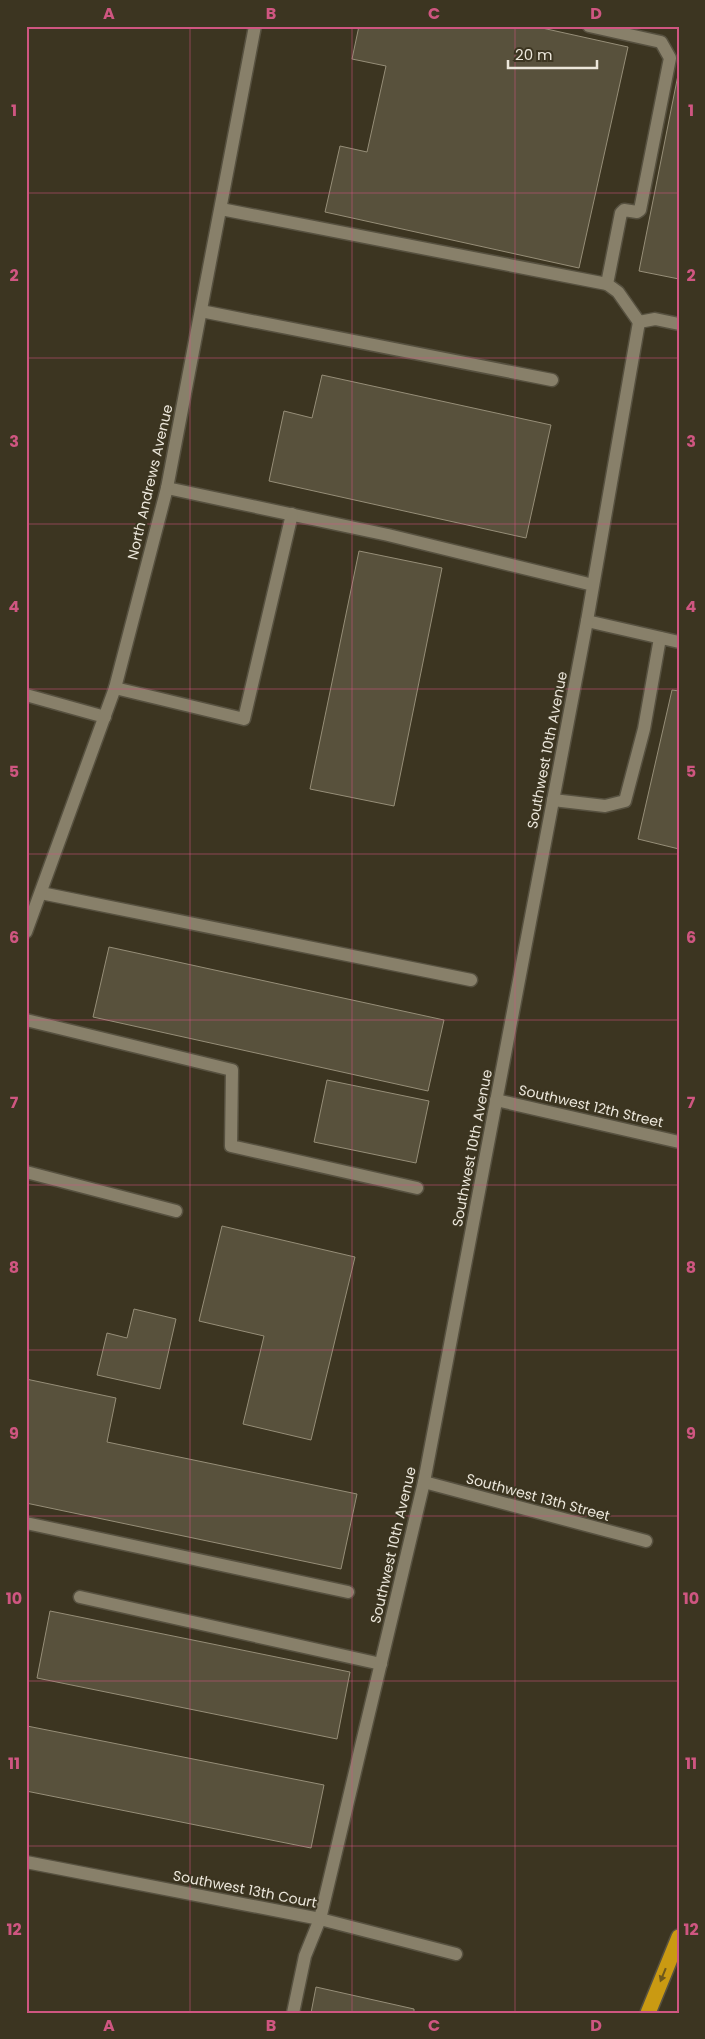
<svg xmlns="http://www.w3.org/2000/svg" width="705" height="2039" font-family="Poppins,sans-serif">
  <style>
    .building { fill: #58513c; stroke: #968e78 }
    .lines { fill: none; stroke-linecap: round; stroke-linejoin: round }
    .service-casing { stroke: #575140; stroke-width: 15 }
    .minor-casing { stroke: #575140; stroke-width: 15 }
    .secondary-casing { stroke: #575140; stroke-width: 15 }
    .motorway-casing { stroke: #575140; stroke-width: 18 }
    .service { stroke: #88806a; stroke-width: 12 }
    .minor { stroke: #88806a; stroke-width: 12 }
    .secondary { stroke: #88806a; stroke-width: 12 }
    .motorway { stroke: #ca9a12; stroke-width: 15 }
    .oneway { fill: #6e581c }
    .grid { fill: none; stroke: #cf5681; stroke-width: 1; stroke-opacity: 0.55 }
    .labels { text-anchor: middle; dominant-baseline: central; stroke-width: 4; stroke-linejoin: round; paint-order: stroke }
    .street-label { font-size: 14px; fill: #ece7db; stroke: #3c3521 }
    .neatline { fill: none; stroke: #cf5681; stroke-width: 2 }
    .grid-label { font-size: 16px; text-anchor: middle; font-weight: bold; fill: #cf5681 }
  </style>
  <rect width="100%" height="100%" fill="#3c3521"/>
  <g class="building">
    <path d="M359 26H533L628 47 579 268 325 212 340 146 367 152 386 66 352 59Z"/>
    <path d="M679 70V279L639 271Z"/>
    <path d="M322 375 551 425 526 538 269 481 284 411 312 418Z"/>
    <path d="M359 551 442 568 394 806 310 789Z"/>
    <path d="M672 690 679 691V849L638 839Z"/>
    <path d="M109 947 444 1020 428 1091 93 1017Z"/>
    <path d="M327 1080 429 1101 416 1163 314 1142Z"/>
    <path d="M222 1226 355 1257 311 1440 243 1424 264 1336 199 1321Z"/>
    <path d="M134 1309 176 1319 160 1389 97 1375 107 1333 127 1338Z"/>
    <path d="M26 1379 116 1398 107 1442 357 1494 341 1569 26 1503Z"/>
    <path d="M50 1611 350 1672 337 1739 37 1678Z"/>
    <path d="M27 1726 324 1785 311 1848 26 1791Z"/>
    <path d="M316 1987 414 2009V2013H311Z"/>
  </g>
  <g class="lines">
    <g class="service-casing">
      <g id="service">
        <path d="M589 26 661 42 670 58 640 210 637 212 624 210 621 213 607 284 618 292 639 322"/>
        <path d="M221 209 607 284"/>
        <path d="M201 311 552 380"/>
        <path d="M167 488 388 535 593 585"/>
        <path d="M115 688 244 719 292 514"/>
        <path d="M26 695 105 717"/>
        <path d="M553 800 605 806 625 801 644 729 660 638"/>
        <path d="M41 893 471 980"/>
        <path d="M26 1020 232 1070 231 1146 417 1188"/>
        <path d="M26 1172 176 1211"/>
        <path d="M26 1523 348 1592"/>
        <path d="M80 1597 381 1664"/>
      </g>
    </g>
    <g class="minor-casing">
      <g id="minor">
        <path d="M587 621 679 642"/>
        <path d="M496 1100 679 1142"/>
        <path d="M424 1482 646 1541"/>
        <path d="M26 1862 320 1919 456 1954"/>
        <path d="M293 2013 305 1956 320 1919 424 1482 587 621 639 322 655 319 679 324"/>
      </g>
    </g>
    <g class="secondary-casing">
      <path id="secondary" d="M26 932 115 688 167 488 255 26"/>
    </g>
    <g class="motorway-casing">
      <path id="motorway" d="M648 2013 679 1937"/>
    </g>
    <use href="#service" class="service"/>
    <use href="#minor" class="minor"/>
    <use href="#secondary" class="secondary"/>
    <use href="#motorway" class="motorway"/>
  </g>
  <defs><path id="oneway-solid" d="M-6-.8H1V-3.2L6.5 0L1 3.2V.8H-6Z" transform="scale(1.25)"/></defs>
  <use class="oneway" href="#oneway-solid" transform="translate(663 1975) rotate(112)"/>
  <path class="grid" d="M190 26V2013M352 26V2013M515 26V2013M26 193H679M26 358H679M26 524H679M26 689H679M26 854H679M26 1020H679M26 1185H679M26 1350H679M26 1516H679M26 1681H679M26 1846H679"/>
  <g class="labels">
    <g class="street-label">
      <text transform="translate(150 482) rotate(-77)">North Andrews Avenue</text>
      <text transform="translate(547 750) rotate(-79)">Southwest 10th Avenue</text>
      <text transform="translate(591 1106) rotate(13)">Southwest 12th Street</text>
      <text transform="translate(472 1148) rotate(-79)">Southwest 10th Avenue</text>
      <text transform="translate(538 1497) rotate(15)">Southwest 13th Street</text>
      <text transform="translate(393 1545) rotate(-77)">Southwest 10th Avenue</text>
      <text transform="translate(245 1889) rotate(11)">Southwest 13th Court</text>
    </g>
  </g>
  <rect width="705" height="2039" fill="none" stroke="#3c3521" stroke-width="55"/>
  <path d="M508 60v8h89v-8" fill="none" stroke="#ece7db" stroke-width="2.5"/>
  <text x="515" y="60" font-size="15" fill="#ece7db" stroke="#3c3521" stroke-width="4" paint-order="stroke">20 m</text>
  <rect x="28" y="28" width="650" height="1984" class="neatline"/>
  <g class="grid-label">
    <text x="109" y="19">A</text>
    <text x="271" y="19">B</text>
    <text x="434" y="19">C</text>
    <text x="596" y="19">D</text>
    <text x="14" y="116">1</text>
    <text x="691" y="116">1</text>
    <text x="14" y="281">2</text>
    <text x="691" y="281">2</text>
    <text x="14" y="447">3</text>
    <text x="691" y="447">3</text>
    <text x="14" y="612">4</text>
    <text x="691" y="612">4</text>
    <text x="14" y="777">5</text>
    <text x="691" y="777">5</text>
    <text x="14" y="943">6</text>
    <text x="691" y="943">6</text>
    <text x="14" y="1108">7</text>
    <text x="691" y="1108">7</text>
    <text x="14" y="1273">8</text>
    <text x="691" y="1273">8</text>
    <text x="14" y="1439">9</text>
    <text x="691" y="1439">9</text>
    <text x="14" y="1604">10</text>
    <text x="691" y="1604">10</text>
    <text x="14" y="1769">11</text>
    <text x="691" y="1769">11</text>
    <text x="14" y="1935">12</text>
    <text x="691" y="1935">12</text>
    <text x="109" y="2031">A</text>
    <text x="271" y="2031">B</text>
    <text x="434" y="2031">C</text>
    <text x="596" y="2031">D</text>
  </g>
</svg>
